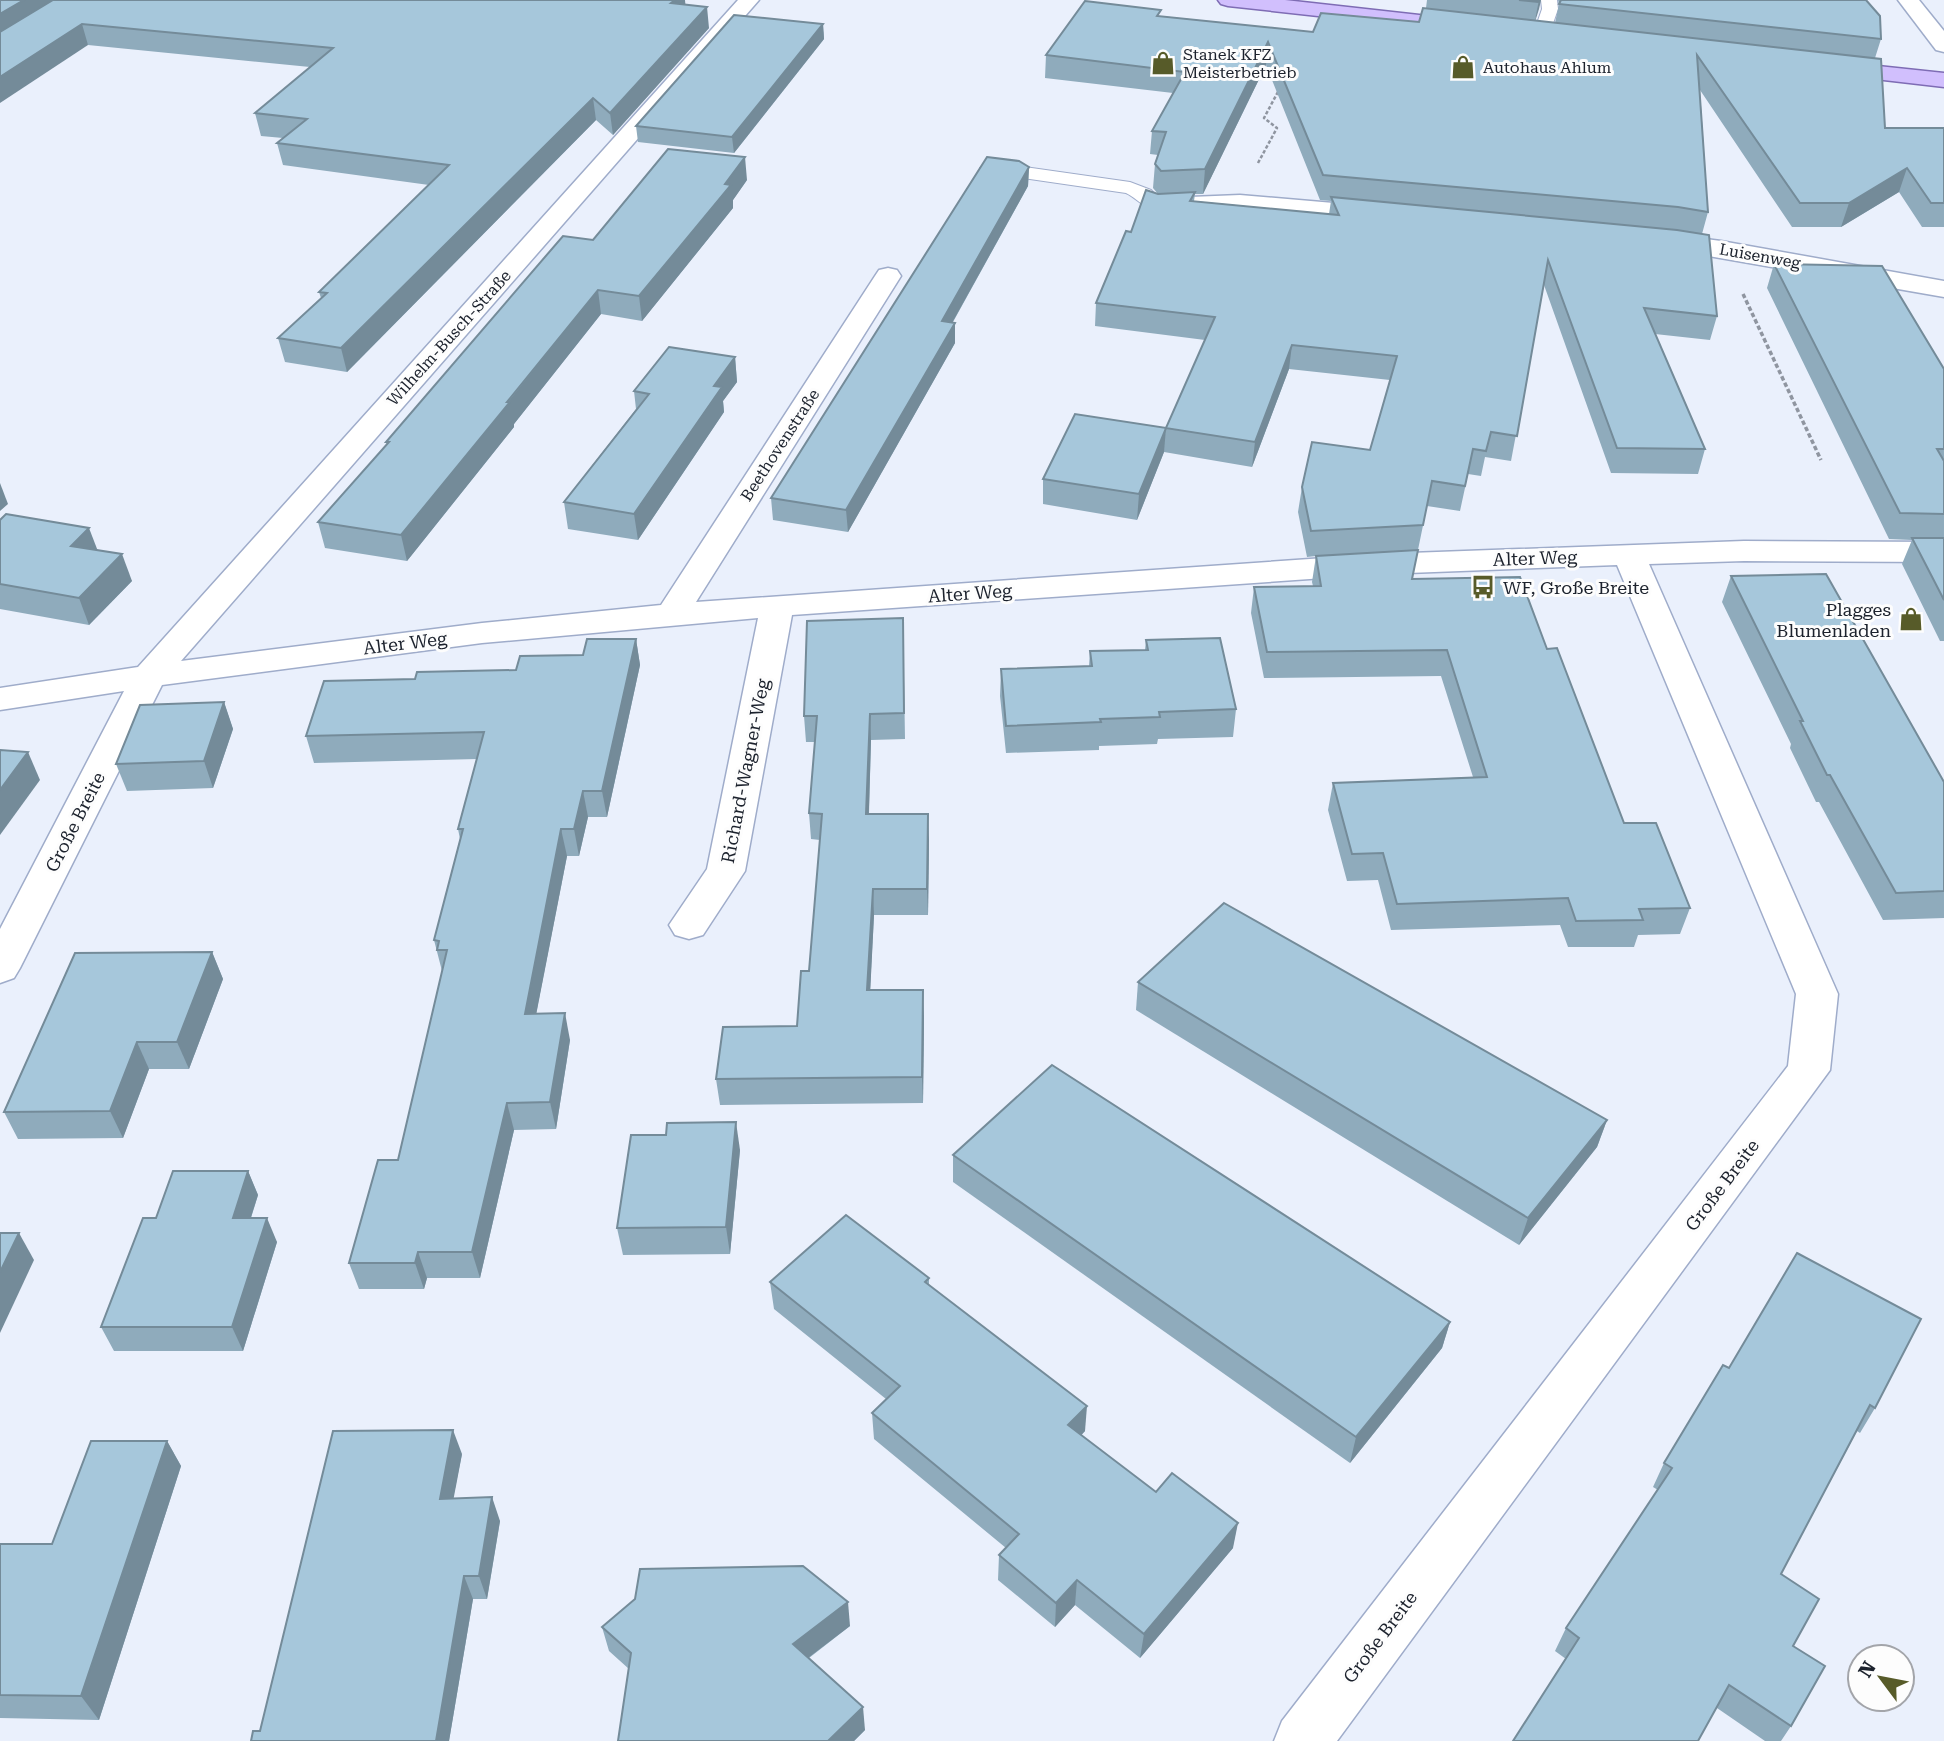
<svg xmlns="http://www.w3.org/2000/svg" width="1944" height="1741" font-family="'Roboto Serif',serif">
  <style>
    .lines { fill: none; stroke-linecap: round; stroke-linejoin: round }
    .service-casing { stroke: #9facca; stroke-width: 2 }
    .minor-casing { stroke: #9facca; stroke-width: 3 }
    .secondary-casing { stroke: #9facca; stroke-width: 3 }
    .primary-casing { stroke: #7e6cb4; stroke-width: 3 }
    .path-far1 { stroke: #8f95a0; stroke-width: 2.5; stroke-dasharray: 3.5 2; stroke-linecap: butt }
    .path { stroke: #8f95a0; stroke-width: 3.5; stroke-dasharray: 4.5 2.5; stroke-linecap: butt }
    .service { fill: #fff; fill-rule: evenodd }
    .minor { fill: #fff; fill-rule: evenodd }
    .secondary { fill: #fff; fill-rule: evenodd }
    .primary { fill: #d1bffd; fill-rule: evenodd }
    .wall { fill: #8fabbc; fill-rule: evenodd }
    .shaded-wall { fill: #748b99 }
    .building { fill: #a6c7db; stroke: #748b99; stroke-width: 2 }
    .labels { text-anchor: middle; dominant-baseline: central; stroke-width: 6; stroke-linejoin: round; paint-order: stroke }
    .far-poi-label { font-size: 16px; fill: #1c222d; stroke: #fdfdfd; text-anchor: start }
    .far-street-label { font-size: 16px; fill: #1c222d; stroke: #fdfdfd }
    .street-label { font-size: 18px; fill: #1c222d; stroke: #fdfdfd }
    .poi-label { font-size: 18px; fill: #1c222d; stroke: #fdfdfd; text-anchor: start }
  </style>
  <rect width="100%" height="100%" fill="#eaf0fc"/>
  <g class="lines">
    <g class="service-casing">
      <g id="service">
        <path d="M1541 0H1557L1558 9 1549 35 1541 40 1533 35 1542 9Z"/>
        <path d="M989 162 1130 182 1151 190 1166 206 1156 212C1145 209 1137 198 1126 193L982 172 980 168Z"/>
      </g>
    </g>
    <g class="minor-casing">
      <g id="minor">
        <path d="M738 0H759L181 661 482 623 661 605 875 276 879 270 888 268 897 270 901 276 696 602 1382 554 1744 541 1944 542V562L1744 561 1649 564 1838 994 1830 1070 1337 1741H1274L1282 1721 1788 1066 1796 994 1617 565 1382 574 792 615 745 871 703 935 689 939 675 935 669 925 707 869 758 618 482 643 162 685 20 968 14 978 0 983V929L124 691 0 710V688L138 667Z"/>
        <path d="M1240 195 1380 207 1389 210 1393 215 1389 220 1380 223 1240 209 1165 214 1156 211 1152 206 1156 201 1165 198Z"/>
        <path d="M1660 233 1721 241 1944 281V297L1651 246 1647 241 1651 236Z"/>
      </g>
    </g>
    <g class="secondary-casing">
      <path id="secondary" d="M1898 0H1919L1944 31V52L1936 50Z"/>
    </g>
    <g class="primary-casing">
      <g id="primary">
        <path d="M1218 0H1285L1473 21 1481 22 1484 27 1481 32 1473 33 1228 6 1221 4Z"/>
        <path d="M1831 61 1944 73V87L1823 73 1820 68 1823 63Z"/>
      </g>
    </g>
    <path class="path-far1" d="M1258 163 1277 128 1264 118 1280 88"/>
    <path class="path" d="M1743 294 1821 460"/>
    <use href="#service" class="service"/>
    <use href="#minor" class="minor"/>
    <use href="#secondary" class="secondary"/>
    <use href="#primary" class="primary"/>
  </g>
  <g class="wall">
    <path d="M0 0H685V5L709 28 613 135 596 120 347 372 285 362 278 338 321 298 319 292 429 185 283 165 277 143 283 138 261 136 255 113 310 67 88 45Z"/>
    <path d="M1427 0H1541L1535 20 1555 23 1559 4 1558 0H1866L1881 39 1875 58 1885 128H1944V227H1922L1899 192 1841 227H1792L1700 90 1708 212 1702 234 1717 316 1710 340 1655 334 1705 449 1698 474 1611 473 1544 285 1511 461 1485 457 1481 476 1468 474 1460 511 1427 506 1412 579 1547 649 1624 823 1690 908 1680 934 1638 935 1634 947H1568L1560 925 1391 930 1378 880 1347 881 1328 810 1333 783 1473 777 1441 676 1264 678 1251 613 1254 587 1313 586 1312 582 1316 556 1307 557 1298 512 1302 487 1370 450 1390 380 1289 369 1252 467 1164 452 1137 520 1043 504V479L1166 428 1205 340 1095 326 1096 303 1131 232 1158 194 1153 188 1155 164 1158 155 1150 154 1152 131 1173 93 1045 78 1046 55 1161 16 1313 32 1419 22 1426 8ZM1266 65 1320 200 1331 201 1329 214 1194 201 1195 194H1203Z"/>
    <path d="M823 24 824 39 734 153 638 142 636 126Z"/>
    <path d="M1029 167 1028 186 953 322 955 323V343L848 532 773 520 771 498Z"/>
    <path d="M747 180 733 200V208L642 321 601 314 514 424V427L407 561 325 548 318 522 387 445 386 442 593 240Z"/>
    <path d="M1774 264 1944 369V641H1940L1902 564 1912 540 1889 539 1767 288Z"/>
    <path d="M735 357 737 382 723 401 724 412 638 540 568 529 564 502 636 409 634 391Z"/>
    <path d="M0 520 98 550 132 581 89 625 0 609Z"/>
    <path d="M1731 576 1944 782V918L1883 920 1819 802H1816L1790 748 1791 744 1722 602Z"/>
    <path d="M903 618 905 739 871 740 869 814 929 839 928 915H874L870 990 924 1016 923 1103 720 1105 716 1079 797 1026 809 971 820 840 811 839 809 813 815 742H806L804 716Z"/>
    <path d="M636 639 640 665 607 817H588L579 856H567L536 1014 570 1040 556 1129 514 1130 480 1278H427L424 1289H359L349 1263 398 1160 442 971 434 940 460 839 458 829 477 759 314 763 306 736 415 679 516 670 583 655Z"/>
    <path d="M1146 640 1236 709 1233 737 1158 739 1157 744 1099 746V750L1006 753 1000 696 1001 669 1089 666 1090 651 1145 650Z"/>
    <path d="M224 702 233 729 213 788 127 791 116 764Z"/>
    <path d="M212 952 223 979 189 1069H149L123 1138 18 1139 4 1112Z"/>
    <path d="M1138 982 1607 1120 1597 1147 1519 1245 1136 1010Z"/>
    <path d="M740 1150 730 1254 623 1255 617 1228Z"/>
    <path d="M953 1155 1450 1322 1442 1348 1350 1463 953 1182Z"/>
    <path d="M248 1171 258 1195 251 1218 277 1242 243 1351H114L101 1327 156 1218Z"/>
    <path d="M1797 1253 1875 1408 1860 1433 1857 1431 1781 1574 1793 1646 1791 1726 1781 1741H1765L1717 1708 1566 1659 1555 1651 1566 1628 1658 1490 1653 1487 1664 1463 1729 1368Z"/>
    <path d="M929 1278V1286L1085 1431 1081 1435 1156 1492 1233 1548 1140 1658 1075 1605 1055 1627 998 1580 999 1555 1006 1548 874 1439 872 1413 886 1399 774 1309 770 1282Z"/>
    <path d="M167 1441 181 1466 99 1720 0 1718V1544H52Z"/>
    <path d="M462 1454 453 1498 500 1521 487 1599H473L449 1741H251L260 1731Z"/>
    <path d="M850 1626 809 1658 865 1730 854 1741H618L629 1669 609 1651 602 1627Z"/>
  </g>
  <g class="shaded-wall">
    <path d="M24 0H64L0 40V14Z"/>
    <path d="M675 0H685L686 11 671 3Z"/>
    <path d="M1539 0H1541L1539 9 1534 25Z"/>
    <path d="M707 7 709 28 613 135 610 113Z"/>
    <path d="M82 24 88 45 0 103V77Z"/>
    <path d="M823 24 824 39 734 153 732 137Z"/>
    <path d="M1268 42 1266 65 1203 194 1205 169Z"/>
    <path d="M593 98 596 120 347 372 341 348Z"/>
    <path d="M745 157 747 180 733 200V208L642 321 639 296Z"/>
    <path d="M1029 167 1028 186 942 341V321Z"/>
    <path d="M1907 168 1899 192 1841 227 1849 203Z"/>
    <path d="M598 290 601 314 514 424V427L407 561 401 535Z"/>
    <path d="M955 323V343L848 532 846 510Z"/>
    <path d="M1292 345 1289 369 1252 467 1255 442Z"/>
    <path d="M735 357 737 382 723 401 724 412 638 540 634 514 714 386Z"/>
    <path d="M1166 428 1164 452 1137 520 1139 494Z"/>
    <path d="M0 483 8 504 0 511Z"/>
    <path d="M89 528 99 554 71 546Z"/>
    <path d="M122 554 132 581 89 625 79 598Z"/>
    <path d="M636 639 640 665 607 817 602 791Z"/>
    <path d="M224 702 233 729 213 788 204 761Z"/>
    <path d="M870 714 871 740 868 840 866 814Z"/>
    <path d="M28 752 40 780 0 835V790Z"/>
    <path d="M583 791 588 817 579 856 574 829Z"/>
    <path d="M928 814 929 839 928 915 927 889Z"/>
    <path d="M561 829 567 856 531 1041 525 1014Z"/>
    <path d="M873 889 874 915 869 1016 867 990Z"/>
    <path d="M212 952 223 979 189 1069 177 1042Z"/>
    <path d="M923 990 924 1016 923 1103 922 1077Z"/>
    <path d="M565 1013 570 1040 556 1129 550 1102Z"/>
    <path d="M137 1042 149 1069 123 1138 110 1111Z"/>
    <path d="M507 1103 514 1130 480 1278 472 1252Z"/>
    <path d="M1607 1120 1597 1147 1519 1245 1528 1218Z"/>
    <path d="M736 1122 740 1150 730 1254 726 1227Z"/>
    <path d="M248 1171 258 1195 243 1242 233 1218Z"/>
    <path d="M267 1218 277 1242 243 1351 232 1327Z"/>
    <path d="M19 1233 34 1260 0 1333V1272Z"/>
    <path d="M418 1252 427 1278 424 1289 415 1263Z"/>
    <path d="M1450 1322 1442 1348 1350 1463 1356 1437Z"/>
    <path d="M1087 1406 1085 1431 1067 1451 1068 1425Z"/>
    <path d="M453 1430 462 1454 449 1523 440 1499Z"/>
    <path d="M167 1441 181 1466 99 1720 81 1696Z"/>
    <path d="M492 1497 500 1521 487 1599 479 1576Z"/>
    <path d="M1238 1523 1233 1548 1140 1658 1144 1634Z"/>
    <path d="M464 1576 473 1599 449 1741H436Z"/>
    <path d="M1077 1580 1075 1605 1055 1627 1056 1603Z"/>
    <path d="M848 1602 850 1626 796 1667 793 1644Z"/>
    <path d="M863 1707 865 1730 854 1741H828Z"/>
  </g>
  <g class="building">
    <path d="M0 0H24L0 14Z"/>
    <path d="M53 0H675L671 3 707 7 610 113 593 98 341 348 278 338 327 293 319 292 449 165 277 143 307 119 255 113 333 48 82 24 0 77V32Z"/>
    <path d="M1519 0H1539L1538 2Z"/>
    <path d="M1561 0H1866L1880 16 1881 39 1559 4Z"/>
    <path d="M1085 1 1161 10 1157 16 1313 32 1321 13 1419 22 1423 8 1881 59 1885 128H1944V203H1931L1907 168 1849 203H1800L1697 55 1708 212 1678 207 1323 175 1268 42 1205 169 1161 171 1155 164 1166 132 1152 131 1185 72 1046 55Z"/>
    <path d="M734 15 823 24 732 137 636 126Z"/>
    <path d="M668 149 745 157 725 184 731 185 639 296 598 290 507 402H510L401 535 318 522 389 442H386L563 236 593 240Z"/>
    <path d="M987 157 1019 161 1029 167 942 321 955 323 846 510 771 498Z"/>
    <path d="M1146 190 1158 194 1195 192 1190 201 1339 215 1331 197 1677 230 1709 235 1717 316 1644 308 1705 449 1617 448 1548 260 1517 436 1491 432 1486 451 1473 449 1465 486 1432 481 1423 525 1311 531 1302 487 1312 442 1370 450 1397 356 1292 345 1255 442 1166 428 1139 494 1043 479 1075 414 1166 428 1215 317 1096 303 1126 231 1131 232Z"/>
    <path d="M1774 264 1882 266 1944 369V449H1937L1944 461V514L1900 513Z"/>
    <path d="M669 347 735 357 714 386 722 387 634 514 564 502 649 394 634 391Z"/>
    <path d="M6 514 89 528 71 546 122 554 79 598 0 584V520Z"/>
    <path d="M1912 538H1944V600Z"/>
    <path d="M1418 550 1412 579 1520 577 1547 649 1557 648 1624 823H1656L1690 908 1639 909 1643 920 1576 921 1568 898 1397 904 1383 853 1352 854 1333 783 1487 777 1447 650 1267 652 1254 587 1321 586 1316 556Z"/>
    <path d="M1826 574 1944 782V891L1896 893 1830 775H1827L1800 721H1803L1731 576Z"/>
    <path d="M903 618 904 713 870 714 866 814H928L927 889H873L867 990H923L922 1077 716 1079 723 1027 797 1026 801 971H809L822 814 809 813 817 716H804L807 621Z"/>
    <path d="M1220 638 1236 709 1159 712 1160 717 1100 719 1101 722 1006 726 1001 669 1092 666 1090 651 1148 650 1146 640Z"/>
    <path d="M587 639H636L602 791H583L574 829H561L525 1014 565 1013 550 1102 507 1103 472 1252H418L415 1263H349L378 1160H398L447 950H437L439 941 434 940 463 829H458L484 732 306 736 324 681 415 679 417 672 516 670 520 656 583 655Z"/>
    <path d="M224 702 204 761 116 764 140 705Z"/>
    <path d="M0 750 28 752 0 790Z"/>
    <path d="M1224 903 1607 1120 1528 1218 1138 982Z"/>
    <path d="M212 952 177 1042H137L110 1111 4 1112 75 953Z"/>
    <path d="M1052 1065 1450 1322 1356 1437 953 1155Z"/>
    <path d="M736 1122 726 1227 617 1228 631 1135H666L667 1123Z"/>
    <path d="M173 1171H248L233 1218H267L232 1327H101L143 1218H156Z"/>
    <path d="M846 1215 929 1278 925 1282 1087 1406 1068 1425 1156 1492 1172 1473 1238 1523 1144 1634 1077 1580 1056 1603 999 1555 1019 1534 872 1413 900 1386 770 1282Z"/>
    <path d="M0 1233H19L0 1272Z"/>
    <path d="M1797 1253 1921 1319 1875 1408 1870 1405 1781 1574 1819 1599 1793 1646 1825 1666 1791 1726 1729 1685 1698 1741H1513L1579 1638 1566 1628 1672 1468 1664 1463 1723 1365 1729 1368Z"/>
    <path d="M453 1430 440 1499 492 1497 479 1576H464L436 1741H251L253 1731H260L333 1431Z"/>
    <path d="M91 1441H167L81 1696 0 1695V1544H52Z"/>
    <path d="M803 1566 848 1602 793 1644 863 1707 828 1741H618L631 1653 602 1627 635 1599 640 1569Z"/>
  </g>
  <defs>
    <g id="shop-bare" transform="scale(1.89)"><path d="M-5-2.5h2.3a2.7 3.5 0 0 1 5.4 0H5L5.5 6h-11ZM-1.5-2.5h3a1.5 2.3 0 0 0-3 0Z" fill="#575b29" stroke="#fdfdfd" stroke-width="2.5" paint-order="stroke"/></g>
    <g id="bus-bare" transform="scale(1.89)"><path d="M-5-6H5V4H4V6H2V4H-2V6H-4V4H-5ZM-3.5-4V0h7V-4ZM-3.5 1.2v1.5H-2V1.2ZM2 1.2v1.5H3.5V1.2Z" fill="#575b29" stroke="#fdfdfd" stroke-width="2.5" paint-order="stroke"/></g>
  </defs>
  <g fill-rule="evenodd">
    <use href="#shop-bare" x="1163" y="63"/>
    <use href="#shop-bare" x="1463" y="67"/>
    <use href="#bus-bare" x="1483" y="587"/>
    <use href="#shop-bare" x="1911" y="619"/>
  </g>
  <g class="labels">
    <g class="far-poi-label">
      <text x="1183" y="54">Stanek KFZ<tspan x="1183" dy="18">Meisterbetrieb</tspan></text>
      <text x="1483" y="67">Autohaus Ahlum</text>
    </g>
    <g class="far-street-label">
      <text transform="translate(1760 256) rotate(10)">Luisenweg</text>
      <text transform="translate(449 338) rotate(-48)">Wilhelm-Busch-Straße</text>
      <text transform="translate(780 445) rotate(-57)">Beethovenstraße</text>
    </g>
    <g class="street-label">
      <text transform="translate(1535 558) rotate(-2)">Alter Weg</text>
      <text transform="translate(970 593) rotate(-4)">Alter Weg</text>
      <text transform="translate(405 643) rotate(-7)">Alter Weg</text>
      <text transform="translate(745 771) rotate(-79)">Richard-Wagner-Weg</text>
      <text transform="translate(75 822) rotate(-63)">Große Breite</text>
      <text transform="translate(1722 1185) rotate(-53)">Große Breite</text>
      <text transform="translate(1380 1637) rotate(-53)">Große Breite</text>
    </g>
    <g class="poi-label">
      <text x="1503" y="587">WF, Große Breite</text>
      <text x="1891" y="609" text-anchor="end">Plagges<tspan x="1891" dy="21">Blumenladen</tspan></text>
    </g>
  </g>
  <g transform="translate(1881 1678) rotate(302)"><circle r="33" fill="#fdfdfd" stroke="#a3a5aa" stroke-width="2"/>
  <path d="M0-5L12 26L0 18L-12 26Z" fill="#575b29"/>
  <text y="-10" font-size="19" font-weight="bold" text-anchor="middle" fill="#1c222d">N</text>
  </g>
</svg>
